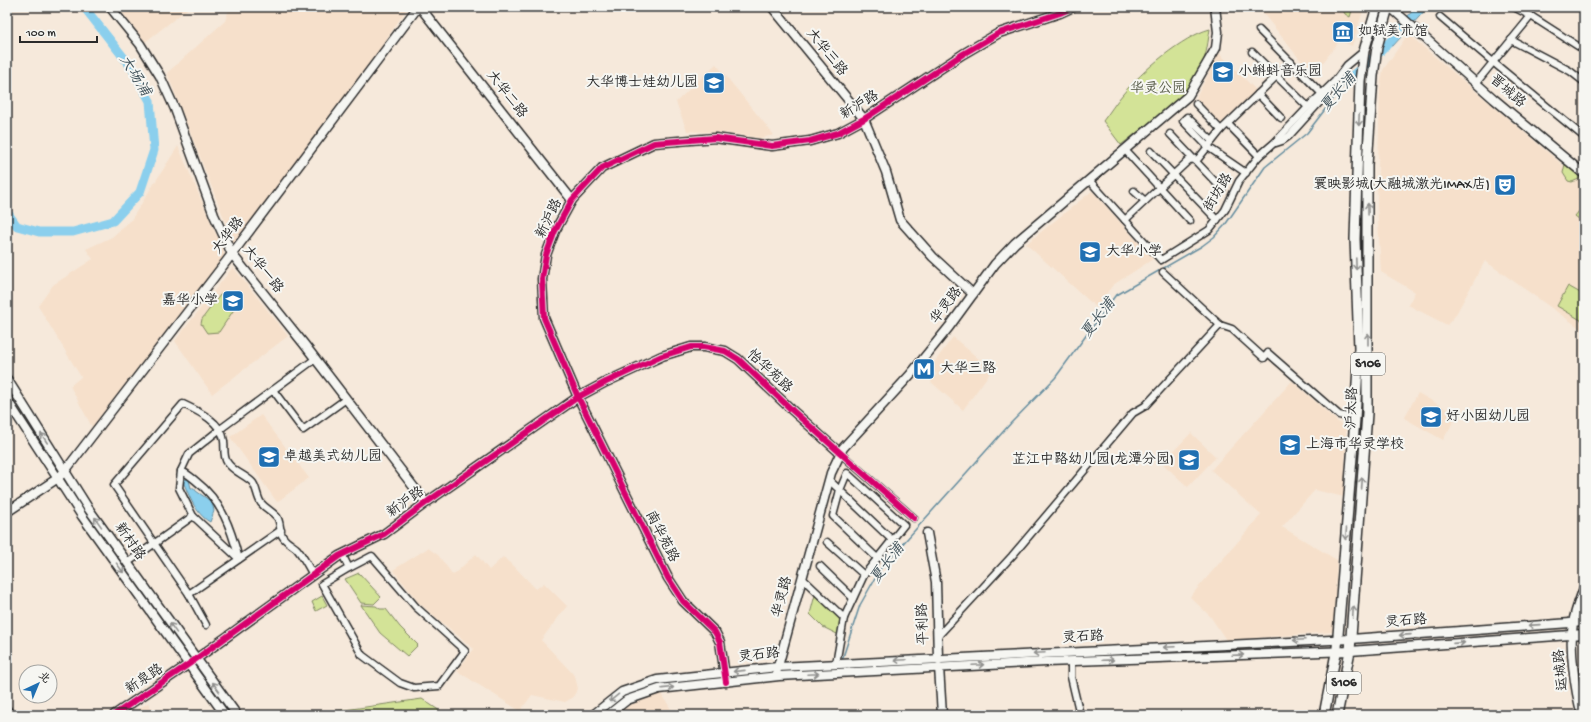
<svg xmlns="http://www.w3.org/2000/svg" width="1591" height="722" font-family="'Gochi Hand','LXGW WenKai TC',sans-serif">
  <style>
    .built { fill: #f6e0cb }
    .green { fill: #d3e397; stroke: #7f8761 }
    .water { fill: #8bcfed; stroke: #658d9f }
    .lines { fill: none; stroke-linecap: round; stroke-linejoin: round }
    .stream { stroke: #658d9f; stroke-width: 1.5 }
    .river { stroke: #8bcfed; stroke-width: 9 }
    .street-casing { stroke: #2b2b2b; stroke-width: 9 }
    .secondary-casing { stroke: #2b2b2b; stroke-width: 11 }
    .primary-casing { stroke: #2b2b2b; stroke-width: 12 }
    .street { stroke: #f6f6f2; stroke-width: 6 }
    .secondary { stroke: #f6f6f2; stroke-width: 8 }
    .primary { stroke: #f6f6f2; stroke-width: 9 }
    .cycleway-casing { stroke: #f6f6f2; stroke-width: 8 }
    .cycleway { stroke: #d6006c; stroke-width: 6 }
    .oneway { stroke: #90908e }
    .labels { text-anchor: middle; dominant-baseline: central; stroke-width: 4; stroke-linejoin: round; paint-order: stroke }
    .shield { fill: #f6f6f2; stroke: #686867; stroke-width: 1 }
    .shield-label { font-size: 13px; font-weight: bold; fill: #2b2b2b }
    .poi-label { font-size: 14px; fill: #2b2b2b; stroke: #f6f6f2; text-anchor: start }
    .street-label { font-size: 14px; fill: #2b2b2b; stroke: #f6f6f2 }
    .park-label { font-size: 14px; fill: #555946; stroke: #f6f6f2 }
    .water-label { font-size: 15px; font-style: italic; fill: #43545c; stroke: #f6f6f2 }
  </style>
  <rect width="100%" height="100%" fill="#f6e9db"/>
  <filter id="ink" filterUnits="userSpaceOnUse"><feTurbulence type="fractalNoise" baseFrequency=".025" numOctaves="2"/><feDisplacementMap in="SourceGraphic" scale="8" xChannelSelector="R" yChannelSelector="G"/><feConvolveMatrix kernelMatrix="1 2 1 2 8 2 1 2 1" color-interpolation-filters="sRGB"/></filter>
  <g filter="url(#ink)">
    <g class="built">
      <path d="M118 7H190L145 42Z"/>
      <path d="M230 7H408L377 53 234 244 167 73 225 21Z"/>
      <path d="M1258 7H1364L1352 46 1340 40 1313 76Z"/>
      <path d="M1521 7H1545L1534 13Z"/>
      <path d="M1408 34 1584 183V331L1485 261 1455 316 1447 325 1408 305 1415 292 1381 272 1377 204 1380 88 1383 70Z"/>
      <path d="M1219 53 1256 90 1221 124 1196 98Z"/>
      <path d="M716 64 774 135 760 138 725 133 687 131 676 102Z"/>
      <path d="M178 146 225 255 92 427 70 386 81 377 38 306 53 285 93 259 86 249 112 237 131 220Z"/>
      <path d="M1092 191 1153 259 1113 285 1096 307 1026 244Z"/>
      <path d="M233 267 288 336 212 394 175 341Z"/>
      <path d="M953 337 992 370 963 410 931 382 937 374 930 368Z"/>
      <path d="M1292 381 1346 429 1344 497 1315 490 1282 527 1337 560 1333 632 1226 640 1210 616 1190 597 1261 515 1211 470Z"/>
      <path d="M1418 393 1457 415 1443 440 1404 418Z"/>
      <path d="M261 415 309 478 277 502 230 437Z"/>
      <path d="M1191 433 1216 457 1188 487 1162 463Z"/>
      <path d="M428 548 438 555 453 575 476 554 489 570 503 557 511 563 536 589 544 583 567 606 541 640 575 676 578 689 572 698 565 702 532 695 520 711 457 671 474 649 420 604 393 570Z"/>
      <path d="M661 692 674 715H613L628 703Z"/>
      <path d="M148 703 156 715H129Z"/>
    </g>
    <g class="green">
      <path d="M1346 7H1353L1350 17 1345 14 1343 10Z"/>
      <path d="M1210 29C1208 41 1207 53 1202 65 1188 99 1149 122 1121 145L1103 121C1110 112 1116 102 1123 94 1141 72 1183 36 1210 29Z"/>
      <path d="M1565 164 1581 178 1572 182 1568 181 1563 173Z"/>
      <path d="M1584 205V223L1575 216Z"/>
      <path d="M1568 286 1584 295V322L1557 306Z"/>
      <path d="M220 295C230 294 234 299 235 308L219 332 207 333 201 324 202 319Z"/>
      <path d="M359 573 381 597 374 604 361 603 345 579Z"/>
      <path d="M815 595 841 620 839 635 823 627 810 614Z"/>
      <path d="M322 596 327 605 316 611 312 602Z"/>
      <path d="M361 605 376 606 380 609H386L400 627 418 645 407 656 380 633Z"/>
      <path d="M422 699 446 715H309Z"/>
    </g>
    <g class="water">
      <path d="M1416 7H1428L1392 47 1396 29Z"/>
      <path d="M184 479 189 480 191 488H194L196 491 212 502 214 511 210 522C200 517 192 503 188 493 186 490 186 487 184 484Z"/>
    </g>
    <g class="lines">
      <path class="stream" d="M842 660 860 605 881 568 1011 423 1055 378 1115 296 1202 246 1214 237 1225 225 1265 167 1307 133 1346 82 1352 76"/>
      <g class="river">
        <path d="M1352 76 1380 52 1402 29"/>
        <path d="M7 212 17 226 39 232H73L113 221 140 192 154 150 150 101 132 68 84 7"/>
      </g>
      <g class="street-casing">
        <g id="street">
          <path d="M1054 7 1060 13"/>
          <path d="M1514 7 1531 16"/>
          <path d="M1440 17 1493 62 1584 137"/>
          <path d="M1259 30 1322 94"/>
          <path d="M1511 40 1570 71 1584 82"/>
          <path d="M1252 52 1308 107"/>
          <path d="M1476 83 1531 16 1584 50"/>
          <path d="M1258 94 1281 118"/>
          <path d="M1196 104 1221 130"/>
          <path d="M1228 124 1259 156"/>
          <path d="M1170 134 1222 189"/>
          <path d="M1212 141 1187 117 1183 121 1208 147 1246 173"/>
          <path d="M1276 143 1282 141 1289 136 1329 92"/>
          <path d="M1125 150 1190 221"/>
          <path d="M1151 151 1217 220"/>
          <path d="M1089 180 1161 260 1209 230 1225 210 1239 181 1259 156 1274 143 1309 106 1334 82 1347 65 1364 51"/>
          <path d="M1134 191 1145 201"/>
          <path d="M1125 220 1189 160 1198 159 1222 129 1291 62"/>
          <path d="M1163 272 1220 325"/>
          <path d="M273 390 303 430 346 399"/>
          <path d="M840 453 914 518"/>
          <path d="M181 471C187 473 191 477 196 481 222 501 231 529 239 559"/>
          <path d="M829 480 892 540 864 575 844 618 836 664"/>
          <path d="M281 530 189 594 114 485 183 404C198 411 222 422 224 441 225 448 223 456 227 462 233 472 246 475 253 483 257 489 257 497 261 503 266 509 272 511 277 517 281 522 279 532 283 537 286 542 293 545 297 549 303 556 308 566 313 575"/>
          <path d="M827 542 864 575"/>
          <path d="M342 554 349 568 322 584 362 655 400 683 414 688 439 686 465 651 416 607 372 556 349 568"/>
          <path d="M877 558 833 516 840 490 847 473 904 525 892 540"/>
          <path d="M239 559 193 516 179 488 181 471 189 454 219 430 315 359"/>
          <path d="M127 563 193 516"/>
          <path d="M820 566 853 598"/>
          <path d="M802 578 844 618"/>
          <path d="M189 594 206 625"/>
          <path d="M938 636 1012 556 1133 413 1145 406 1220 325 1232 329 1264 358 1268 353 1339 415 1355 419"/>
          <path d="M1071 661V677L1080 715"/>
        </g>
      </g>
      <g class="secondary-casing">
        <g id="secondary">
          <path d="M110 7 140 44 160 76 175 109 214 215 232 254 304 344 426 503"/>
          <path d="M420 7 572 200"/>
          <path d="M772 7 864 119 886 172 900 220 933 257 973 294"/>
          <path d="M1390 7 1494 99 1584 174"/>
          <path d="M7 379 88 508 237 715"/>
          <path d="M7 400 82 516 225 715"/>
          <path d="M7 512 58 478 65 471 232 254 418 7"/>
          <path d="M927 533 936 582 938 658"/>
          <path d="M939 667 942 715"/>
          <path d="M777 670 831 473 843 448 910 375 949 327 995 264 1015 243 1188 96 1216 48 1218 32 1215 7"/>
          <path d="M726 682 720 642 715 632 683 601 668 578 578 397 544 318 542 279 546 255 555 231 572 200 602 168 654 143 715 138 772 146 810 141 838 133 864 119 963 54 999 33 1060 13 1073 7"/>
          <path d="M7 710 9 715"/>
          <path d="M114 715 189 664 339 556 384 534 427 502 578 397 606 382 662 356 691 347H704L725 351 738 359 793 411 840 453"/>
          <path d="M593 715 622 692 657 680 778 667 1351 639 1584 622"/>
          <path d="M608 715 627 700 659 689 779 676 1046 662 1350 651 1584 634"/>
          <path d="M1582 715C1575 690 1569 648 1573 623 1575 611 1580 599 1584 588"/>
        </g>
      </g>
      <g class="primary-casing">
        <g id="primary">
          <path d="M1324 715 1337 648 1355 419 1359 348 1355 239 1360 81 1364 51 1377 7"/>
          <path d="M1337 715 1350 651 1367 413V165L1373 76 1377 47 1388 7"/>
        </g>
      </g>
      <use href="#street" class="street"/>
      <use href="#secondary" class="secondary"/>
      <use href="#primary" class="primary"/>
      <g class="cycleway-casing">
        <g id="cycleway">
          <path d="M726 682 720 642 715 632 683 601 668 578 578 397 544 318 542 279 546 255 555 231 572 200 602 168 654 143 715 138 772 146 810 141 838 133 864 119 963 54 999 33 1060 13 1073 7"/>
          <path d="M114 715 189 664 339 556 384 534 427 502 578 397 606 382 662 356 691 347H704L725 351 738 359 793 411 914 518"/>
        </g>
      </g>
      <use href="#cycleway" class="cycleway"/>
    </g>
    <defs><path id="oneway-shaft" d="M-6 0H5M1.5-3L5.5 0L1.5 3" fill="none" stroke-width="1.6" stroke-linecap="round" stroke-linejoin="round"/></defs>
    <g class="oneway">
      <use href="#oneway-shaft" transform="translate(1359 120) rotate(92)"/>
      <use href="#oneway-shaft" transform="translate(1368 209) rotate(-91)"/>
      <use href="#oneway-shaft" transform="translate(1356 264) rotate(88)"/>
      <use href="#oneway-shaft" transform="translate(1368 339) rotate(-90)"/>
      <use href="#oneway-shaft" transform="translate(44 438) rotate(-123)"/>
      <use href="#oneway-shaft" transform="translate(1362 483) rotate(-86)"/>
      <use href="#oneway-shaft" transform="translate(98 522) rotate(-125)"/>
      <use href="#oneway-shaft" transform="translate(1346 534) rotate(95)"/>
      <use href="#oneway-shaft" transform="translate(120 568) rotate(54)"/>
      <use href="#oneway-shaft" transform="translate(1353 612) rotate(-86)"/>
      <use href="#oneway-shaft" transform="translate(1534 625) rotate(176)"/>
      <use href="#oneway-shaft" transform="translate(173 628) rotate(-125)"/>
      <use href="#oneway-shaft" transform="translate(1405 635) rotate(176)"/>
      <use href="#oneway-shaft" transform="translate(1299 640) rotate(177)"/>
      <use href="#oneway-shaft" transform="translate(1459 643) rotate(-4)"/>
      <use href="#oneway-shaft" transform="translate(1169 647) rotate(177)"/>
      <use href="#oneway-shaft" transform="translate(1039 653) rotate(177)"/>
      <use href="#oneway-shaft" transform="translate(1238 655) rotate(-2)"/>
      <use href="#oneway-shaft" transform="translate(900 660) rotate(177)"/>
      <use href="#oneway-shaft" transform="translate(1108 660) rotate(-2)"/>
      <use href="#oneway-shaft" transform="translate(978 665) rotate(-3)"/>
      <use href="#oneway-shaft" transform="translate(739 671) rotate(174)"/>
      <use href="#oneway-shaft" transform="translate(813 674) rotate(-3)"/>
      <use href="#oneway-shaft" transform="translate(216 687) rotate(-126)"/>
      <use href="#oneway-shaft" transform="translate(668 688) rotate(-6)"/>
      <use href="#oneway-shaft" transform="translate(614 698) rotate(141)"/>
    </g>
  </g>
  <defs>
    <g id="museum-square" transform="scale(1.15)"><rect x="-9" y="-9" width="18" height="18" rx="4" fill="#1f6fb2" stroke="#f6f6f2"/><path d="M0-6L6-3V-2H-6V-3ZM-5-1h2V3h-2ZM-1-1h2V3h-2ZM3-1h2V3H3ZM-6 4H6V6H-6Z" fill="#fff"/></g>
    <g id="school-square" transform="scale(1.15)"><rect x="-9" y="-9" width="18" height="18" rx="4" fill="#1f6fb2" stroke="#f6f6f2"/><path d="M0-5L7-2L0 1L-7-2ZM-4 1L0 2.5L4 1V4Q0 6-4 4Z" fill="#fff"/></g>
    <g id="theatre-square" transform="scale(1.15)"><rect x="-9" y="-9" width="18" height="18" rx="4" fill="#1f6fb2" stroke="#f6f6f2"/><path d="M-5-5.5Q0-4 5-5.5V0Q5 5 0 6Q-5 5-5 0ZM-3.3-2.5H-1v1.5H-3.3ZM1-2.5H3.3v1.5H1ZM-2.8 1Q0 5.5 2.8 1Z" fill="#fff"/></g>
    <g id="metro-square" transform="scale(1.15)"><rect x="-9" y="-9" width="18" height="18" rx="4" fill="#1f6fb2" stroke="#f6f6f2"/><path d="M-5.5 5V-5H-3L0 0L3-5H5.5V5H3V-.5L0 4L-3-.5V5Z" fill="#fff"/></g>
  </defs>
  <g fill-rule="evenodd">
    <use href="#museum-square" x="1343" y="32"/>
    <use href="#school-square" x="1223" y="72"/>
    <use href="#school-square" x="714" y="83"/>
    <use href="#theatre-square" x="1505" y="185"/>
    <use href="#school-square" x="1090" y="252"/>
    <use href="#school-square" x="233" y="301"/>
    <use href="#metro-square" x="924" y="369"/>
    <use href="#school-square" x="1431" y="417"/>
    <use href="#school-square" x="1290" y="445"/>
    <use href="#school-square" x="269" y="457"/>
    <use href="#school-square" x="1189" y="460"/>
  </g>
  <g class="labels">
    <g class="shield">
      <rect x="1351" y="353" width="34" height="22" rx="3"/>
      <rect x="1327" y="672" width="34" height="22" rx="3"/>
    </g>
    <g class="shield-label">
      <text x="1368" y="364">S106</text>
      <text x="1344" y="683">S106</text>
    </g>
    <g class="poi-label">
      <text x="1358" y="32">如轼美术馆</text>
      <text x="1238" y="72">小蝌蚪音乐园</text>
      <text x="698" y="83" text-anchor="end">大华博士娃幼儿园</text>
      <text x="1490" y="185" text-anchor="end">寰映影城(大融城激光IMAX店)</text>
      <text x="1106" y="252">大华小学</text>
      <text x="218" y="301" text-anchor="end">嘉华小学</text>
      <text x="940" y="369">大华三路</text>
      <text x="1446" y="417">好小囡幼儿园</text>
      <text x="1306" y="445">上海市华灵学校</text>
      <text x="284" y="457">卓越美式幼儿园</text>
      <text x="1174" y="460" text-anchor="end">芷江中路幼儿园(龙潭分园)</text>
    </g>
    <g class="street-label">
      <text transform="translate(826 53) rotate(51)">大华三路</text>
      <text transform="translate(1507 92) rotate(41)">晋城路</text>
      <text transform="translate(506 95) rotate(52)">大华二路</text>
      <text transform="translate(860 106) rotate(-31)">新沪路</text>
      <text transform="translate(1219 193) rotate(-59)">街坊路</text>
      <text transform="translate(550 219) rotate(-64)">新沪路</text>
      <text transform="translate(229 236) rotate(-53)">大华路</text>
      <text transform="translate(262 270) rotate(52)">大华一路</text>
      <text transform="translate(947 306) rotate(-53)">华灵路</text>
      <text transform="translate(769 372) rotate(43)">怡华苑路</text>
      <text transform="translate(1353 408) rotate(-88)">沪太路</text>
      <text transform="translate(406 503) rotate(-36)">新沪路</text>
      <text transform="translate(661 537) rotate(63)">南华苑路</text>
      <text transform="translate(129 542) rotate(55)">新村路</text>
      <text transform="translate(783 597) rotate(-75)">华灵路</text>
      <text transform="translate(1406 622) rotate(-4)">灵石路</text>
      <text transform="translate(924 624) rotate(-92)">平利路</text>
      <text transform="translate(1083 638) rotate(-3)">灵石路</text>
      <text transform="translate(759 656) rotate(-6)">灵石路</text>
      <text transform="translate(1562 670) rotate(-96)">运城路</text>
      <text transform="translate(145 680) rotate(-34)">新泉路</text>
    </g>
    <g class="park-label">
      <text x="1158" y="89">华灵公园</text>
    </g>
    <g class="water-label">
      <text transform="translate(134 76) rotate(58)">大场浦</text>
      <text transform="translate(1339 93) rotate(-49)">夏长浦</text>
      <text transform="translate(1099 319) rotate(-53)">夏长浦</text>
      <text transform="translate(888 564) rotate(-53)">夏长浦</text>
    </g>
  </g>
  <rect width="1591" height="722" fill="none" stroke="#f6f6f2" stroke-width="24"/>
  <rect x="12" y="12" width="1567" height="698" fill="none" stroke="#2b2b2b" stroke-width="1.5" filter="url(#ink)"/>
  <g transform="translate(38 684) rotate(44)"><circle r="19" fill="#f6f6f2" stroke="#a5a5a2"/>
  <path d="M0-3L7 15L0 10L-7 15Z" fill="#1f6fb2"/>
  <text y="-6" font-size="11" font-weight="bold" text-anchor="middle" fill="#2b2b2b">北</text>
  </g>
  <path d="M20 36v6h77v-6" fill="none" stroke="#2b2b2b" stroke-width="2"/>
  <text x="26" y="36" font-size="12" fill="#2b2b2b" stroke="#f6f6f2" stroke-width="3" paint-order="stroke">100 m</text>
</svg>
